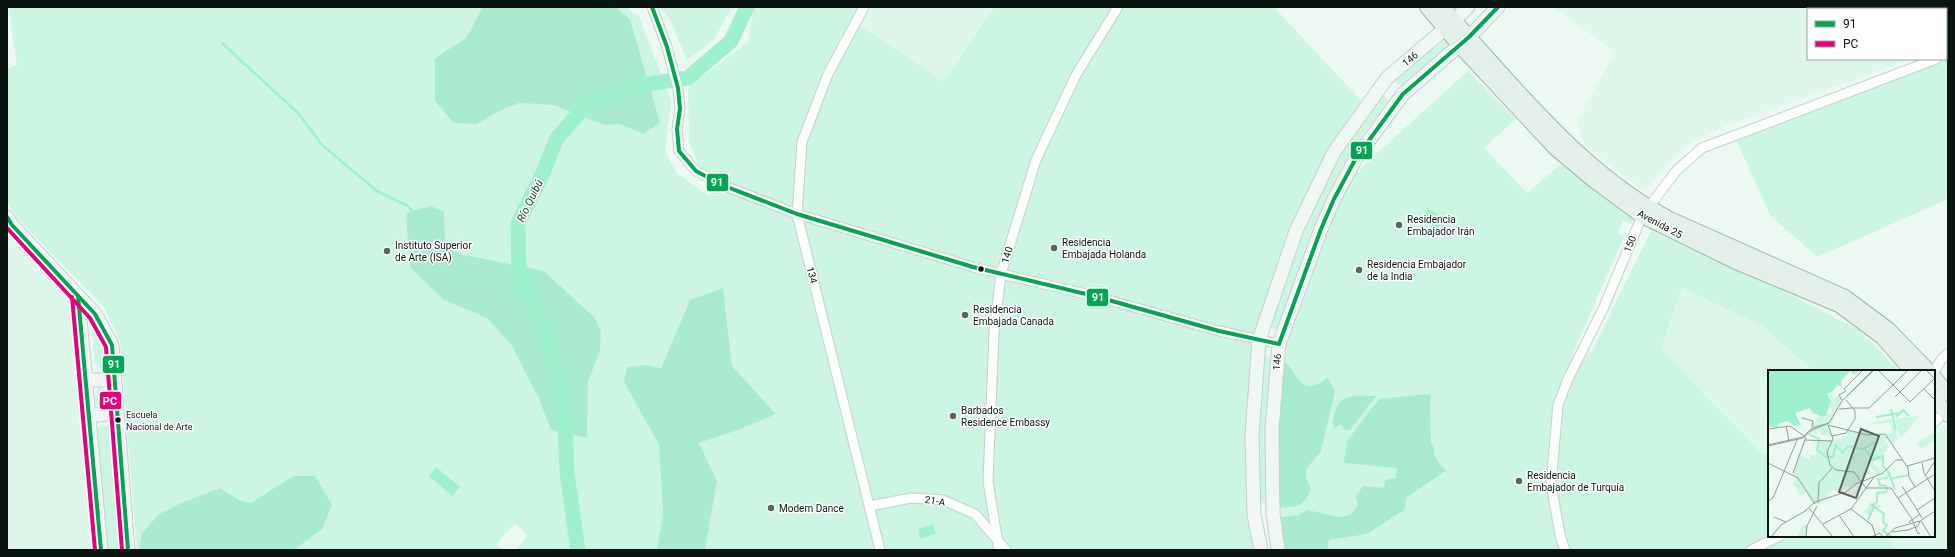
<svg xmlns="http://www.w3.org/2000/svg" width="1955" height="557" font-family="Roboto,sans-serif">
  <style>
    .built { fill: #ddf7ea }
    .green { fill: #ccf5e2; fill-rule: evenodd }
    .forest { fill: #a9ebcf }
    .water { fill: #9ff0cd }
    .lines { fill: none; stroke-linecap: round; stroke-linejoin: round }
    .stream { stroke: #9ff0cd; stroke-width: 2.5 }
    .river { stroke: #9ff0cd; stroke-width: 15 }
    .minor-casing { stroke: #c6d1cb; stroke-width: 11 }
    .secondary-casing { stroke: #c6d1cb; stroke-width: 15 }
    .primary-casing { stroke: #9eb5ab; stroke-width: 16 }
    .minor { stroke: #fcfefd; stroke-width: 9 }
    .secondary { stroke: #f0f6f4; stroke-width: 13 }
    .primary { stroke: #e4f0ea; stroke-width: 14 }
    .bus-1-casing { stroke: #fff; stroke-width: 7 }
    .bus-2-casing { stroke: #fff; stroke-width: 7 }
    .bus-1 { stroke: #00a651; stroke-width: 4 }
    .bus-2 { stroke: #e5007d; stroke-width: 4 }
    .poi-dot { fill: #59645f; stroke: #fff; stroke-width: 1.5 }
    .bus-dot { fill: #0a1410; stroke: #fff; stroke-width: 1.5 }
    .labels { text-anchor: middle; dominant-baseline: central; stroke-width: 3; stroke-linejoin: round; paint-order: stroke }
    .bus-label { font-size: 9px; fill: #0a1410; stroke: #fff; text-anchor: start }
    .street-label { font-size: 10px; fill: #0a1410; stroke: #fff }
    .poi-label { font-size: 10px; fill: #0a1410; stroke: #fff; text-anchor: start }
    .water-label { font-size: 11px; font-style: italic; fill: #174634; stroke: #fff }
    .inset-river { fill: none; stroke: #9ff0cd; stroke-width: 2 }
    .inset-road { fill: none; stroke: #929d98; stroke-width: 1 }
    .view { fill: #59645f; fill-opacity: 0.15; stroke: #59645f; stroke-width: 2 }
    .inset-edge { fill: none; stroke: #0a1410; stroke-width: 2 }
    .line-badge { stroke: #fff; stroke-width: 1.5 }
    .badge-label { font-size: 11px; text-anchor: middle; font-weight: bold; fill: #fff }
  </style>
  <rect width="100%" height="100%" fill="#ecf9f2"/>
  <g class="built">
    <path d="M868 7H994L943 82 858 24Z"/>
    <path d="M1553 7H1948V45L1946 46V9H1808V59H1911L1728 125 1683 147 1644 191 1585 145 1576 123 1615 52Z"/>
    <path d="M7 217 78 296 101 550H7Z"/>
    <path d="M1682 288 1761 325 1814 371H1769V452L1763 455 1661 349Z"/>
    <path d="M1934 413 1948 430V550H1896L1887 536H1934Z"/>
  </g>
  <g class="green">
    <path d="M8 7H483L466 38 435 58 477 124 499 111 519 103 553 105 604 125 620 124 643 134 639 53 630 19 615 7H625L639 16 671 101 665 152 678 174 712 198 689 142 688 87 748 42 754 7H868L858 24 943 82 994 7H1274L1367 107 1334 152 1259 340 1252 436 1261 550H705L717 481 699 443 738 430 775 414 732 366 723 288 690 300 661 368 645 365 627 367 624 382 659 445 663 514 657 550H515L528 535 515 523 497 544 503 550H294L322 529 315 476H293L251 503 239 500 220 488 181 503 159 514 142 533 139 550H137L120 341 104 307 19 220 7 201V69L17 65ZM444 212 445 241 460 254 544 271 595 318 601 331 600 352 588 381 587 438 551 430 539 399 512 344 487 318 444 300Z"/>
    <path d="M659 7H732L713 41 687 60 669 18Z"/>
    <path d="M1446 39 1451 44 1450 47 1403 85 1398 84 1396 81V77Z"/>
    <path d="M1948 59V199L1817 257 1770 215 1736 139Z"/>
    <path d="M1468 71 1516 119 1484 148 1527 193 1561 164 1634 217 1631 224 1623 221 1617 233 1624 237 1572 355 1591 353 1651 231 1778 288 1859 330 1900 371H1814L1761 325 1682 288 1661 349 1763 455 1769 452V536H1887L1896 550H1283L1277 518 1282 344 1325 232 1353 176 1366 163Z"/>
    <path d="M1384 95 1388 101 1387 104C1375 119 1362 134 1352 150 1318 206 1299 268 1279 329H1272L1270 325 1303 234 1339 156 1380 97Z"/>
    <path d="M92 324 104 350 105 365 101 368 97 367 94 361Z"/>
    <path d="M1265 356 1270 357 1272 359 1268 503 1264 504 1260 499 1257 433 1264 359Z"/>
    <path d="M100 387 107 392 108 398 105 405 98 406 95 400 97 390Z"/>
    <path d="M103 425H109L113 431 122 550H108L97 428Z"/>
  </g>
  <g class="forest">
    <path d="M483 7H615L630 19 660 123 643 134 620 124 604 125 553 105 519 103 499 111 477 124 454 123 435 101V58L466 38Z"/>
    <path d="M431 206 444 212 445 241 460 254 544 271 595 318 601 331 600 352 588 381 587 438 551 430 539 399 511 344 487 318 444 300 410 267 406 213Z"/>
    <path d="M723 288 732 366 776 414 738 430 699 443 717 481 705 550H657L663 514 659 445 624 382 627 367 645 365 661 368 690 300Z"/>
    <path d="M1281 359C1299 370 1297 400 1328 378L1335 391 1321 451 1306 469V478L1311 489C1303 509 1297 506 1277 508L1274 430Z"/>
    <path d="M1430 394 1431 443 1435 450 1433 454 1443 468 1447 470 1407 497 1404 510 1367 534 1329 540 1327 550H1283L1277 518 1299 515 1307 510 1340 517 1350 515 1358 506 1356 496 1363 486 1384 488 1385 480 1396 478 1397 468 1344 463 1347 441 1379 399Z"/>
    <path d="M1376 396 1350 430H1344L1342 425H1339L1335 428C1332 422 1333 418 1335 412 1339 392 1360 396 1376 396Z"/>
    <path d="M293 476H315L332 505 322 529 294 550H139L142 533 159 514 181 503 220 488 239 500 251 503Z"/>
  </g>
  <g class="water">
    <path d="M1428 208 1444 218 1435 234 1429 230 1433 223 1423 217Z"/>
    <path d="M436 467 460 487 452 496 429 476Z"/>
    <path d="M933 524 936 534 920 539 918 529Z"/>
  </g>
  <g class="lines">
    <path class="stream" d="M222 43 299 114 322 145 377 191 408 206 460 272 530 297"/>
    <path class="river" d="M578 550 567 473 565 420 560 384 546 336 519 270 518 223 543 173 557 138 589 102 635 86 688 78 731 41 747 7"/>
    <g class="minor-casing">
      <g id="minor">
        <path d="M652 7 667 47 678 88 680 109 677 129 679 151 696 171 722 185 797 214 973 267 1094 296 1219 331 1279 344"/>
        <path d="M864 7 828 74 802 142 797 214 880 550"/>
        <path d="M1946 55 1948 54"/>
        <path d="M1934 372 1941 360 1948 353"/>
        <path d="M1934 422 1948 409"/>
        <path d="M870 506 911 498 943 500 975 514 1006 550"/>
        <path d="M999 550 988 481 994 332 1001 274 1036 160 1076 75 1118 7"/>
        <path d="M1565 550 1560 535 1551 484 1558 405 1568 379 1603 309 1642 216 1677 170 1702 148 1936 59"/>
        <path d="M1751 550 1780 536"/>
      </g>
    </g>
    <g class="secondary-casing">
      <g id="secondary">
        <path d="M7 217 12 225 95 314 112 345 128 550"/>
        <path d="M78 296 101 550"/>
        <path d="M86 380H114"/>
        <path d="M89 416 116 413"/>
        <path d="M1261 550 1254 515 1252 436 1259 340 1296 231 1334 152 1387 78 1454 21 1468 7"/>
        <path d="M1278 550 1273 513 1272 430 1279 344 1321 229 1334 199 1356 158 1403 94 1469 37 1498 7"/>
      </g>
    </g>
    <g class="primary-casing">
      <g id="primary">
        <path d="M1427 7 1459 45 1555 148 1592 179 1642 216 1736 262 1839 305 1882 337 1912 371"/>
        <path d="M1443 7C1462 30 1482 51 1501 73 1551 128 1603 184 1670 219L1845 297 1888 329 1929 371"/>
        <path d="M1934 377 1948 394"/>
        <path d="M1934 398 1948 415"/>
      </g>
    </g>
    <use href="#minor" class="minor"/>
    <use href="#secondary" class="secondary"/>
    <use href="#primary" class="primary"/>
    <g class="bus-1-casing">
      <g id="bus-1">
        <path d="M652 7 667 47 678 88 680 109 677 129 679 151 696 171 722 185 797 214 973 267 1094 296 1219 331 1279 344 1321 229 1334 199 1356 158 1403 94 1469 37 1498 7"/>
        <path d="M7 217 12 225 95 314 112 345 128 550"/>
        <path d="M78 296 101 550"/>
      </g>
    </g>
    <g class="bus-2-casing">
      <g id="bus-2">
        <path d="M7 228 90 318 106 347 122 550"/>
        <path d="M72 297 95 550"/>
      </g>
    </g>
    <use href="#bus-1" class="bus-1"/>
    <use href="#bus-2" class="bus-2"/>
  </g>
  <g class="poi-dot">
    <circle cx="1399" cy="225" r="4"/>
    <circle cx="1054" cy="248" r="4"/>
    <circle cx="387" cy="251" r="4"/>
    <circle cx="1359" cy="270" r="4"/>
    <circle cx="965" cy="315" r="4"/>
    <circle cx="953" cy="416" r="4"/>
    <circle cx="1519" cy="481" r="4"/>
    <circle cx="771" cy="508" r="4"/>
  </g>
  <g class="bus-dot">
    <circle cx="981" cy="269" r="3.5"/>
    <circle cx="118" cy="420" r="3.5"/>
  </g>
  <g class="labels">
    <g class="bus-label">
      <text x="126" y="415">Escuela<tspan x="126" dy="12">Nacional de Arte</tspan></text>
    </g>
    <g class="street-label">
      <text transform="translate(1410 59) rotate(-41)">146</text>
      <text transform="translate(1660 224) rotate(28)">Avenida 25</text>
      <text transform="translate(1630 244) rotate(-67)">150</text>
      <text transform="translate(1007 255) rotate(-73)">140</text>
      <text transform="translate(812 275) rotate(76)">134</text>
      <text transform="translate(1277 362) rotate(-85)">146</text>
      <text transform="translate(935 501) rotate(9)">21-A</text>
    </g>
    <g class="poi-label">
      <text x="1407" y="219">Residencia<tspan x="1407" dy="12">Embajador Irán</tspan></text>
      <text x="1062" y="242">Residencia<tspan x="1062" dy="12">Embajada Holanda</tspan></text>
      <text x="395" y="245">Instituto Superior<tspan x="395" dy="12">de Arte (ISA)</tspan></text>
      <text x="1367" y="264">Residencia Embajador<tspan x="1367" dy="12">de la India</tspan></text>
      <text x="973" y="309">Residencia<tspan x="973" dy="12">Embajada Canada</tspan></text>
      <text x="961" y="410">Barbados<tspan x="961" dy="12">Residence Embassy</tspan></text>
      <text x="1527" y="475">Residencia<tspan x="1527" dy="12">Embajador de Turquía</tspan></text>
      <text x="779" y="508">Modern Dance</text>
    </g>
    <g class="water-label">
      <text transform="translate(530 201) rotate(-64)">Río Quibú</text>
    </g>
  </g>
  <g transform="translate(1768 370)">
    <rect width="167" height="167" fill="#ecf9f2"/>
    <path d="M64 24 66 31 69 25 73 29 63 55 62 49 59 50 63 66 54 65 49 58V65L42 62 45 52 51 55 47 50 49 48 57 47 60 43 63 45 64 38H61L64 28 61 27ZM150 46 151 47 132 69 127 49ZM124 49 130 68 125 74 117 64 124 63 123 53 97 54ZM80 60 113 64 120 68 105 85 97 86 103 90H105L101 87 105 86 118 72 121 77 115 84V92L108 90 105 93 113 101 109 106 100 93 98 95 103 103 92 108V112L85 116 82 112 85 116 80 118 81 115 68 121 65 118V120L59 123 60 128 49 135 45 134 39 121 33 126 25 114 29 107 25 105 31 86 29 83 42 90V85H48V77L50 81 54 84 50 80 51 72 76 68 79 66ZM167 62V70L153 79 149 73ZM102 132 113 136 110 140 104 133 106 140 102 147 95 141 100 139ZM35 155H39L37 167 29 166Z" fill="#ccf5e2"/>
    <path d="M0 0H88L89 2 86 5 82 1 73 11 74 17 70 15 64 22 65 24 63 22 59 24 63 31 58 46 52 47 51 45 44 43 45 40 43 42 42 38 27 43 35 60 42 65 35 61 32 55 27 56 19 51 10 54V58L0 56Z" fill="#9ff0cd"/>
    <path class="inset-river" d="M123 39 128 60M108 47 132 43M128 47 135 40 141 46M41 64 51 69 49 80 58 87H65L68 75 75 83 80 76 98 80 103 90 115 86V96L122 104 118 108 110 109 112 115 118 116 119 119 118 122 109 123V132L104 135 116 144 115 152 119 155 115 161 124 167M95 79 107 72M121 103 127 120M122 109 140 105M100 150 106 137"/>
    <path class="inset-road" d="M105 0 74 31 106 0M110 0 142 32 167 8M158 0 167 9M125 15 140 0M76 19 95 0M156 19 167 30M127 27 154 0M74 30 71 25 78 21 76 19M84 38H101L125 15M71 39 84 38M34 48 45 51 44 57M61 53 74 31M18 56 21 71M0 59 22 56 36 66M64 66 78 63 87 49V41L78 30M37 70 64 71M0 75 35 67 44 58 61 53 44 60 35 68 0 76M0 93 30 108 47 134M154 93 156 103 167 121M139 96 167 88M140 98 141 107 147 117M25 103 38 67M157 106 167 91M134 116 154 148M98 118H123L144 149 150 164 152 163M98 118 86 102 68 100 62 95 59 82 65 69 60 55 99 65 117 64 140 98M130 128 167 104M0 131 5 128 29 70M50 133 51 113 64 98M41 138 65 167M83 139 104 155 108 167M149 140 167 128M37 141 47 132 78 122 88 114 115 103 128 90H134M71 145 86 167M6 147 18 152M153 151 163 167M55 154 83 139 106 107M143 154 141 152 152 144M124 162 140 160 150 156 152 151M3 167 13 155 39 140M38 167 39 156 49 136M103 167 112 163 115 167M117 167 127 158 152 151 167 141"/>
    <path class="view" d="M93 59 111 66 88 128 71 122Z"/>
    <rect width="167" height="167" class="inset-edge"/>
  </g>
  <g class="line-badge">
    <rect x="1350" y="141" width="23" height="19" rx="4" fill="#00a651"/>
    <rect x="706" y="173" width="23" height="19" rx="4" fill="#00a651"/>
    <rect x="1086" y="288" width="23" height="19" rx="4" fill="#00a651"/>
    <rect x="102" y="355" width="23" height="19" rx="4" fill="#00a651"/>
    <rect x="99" y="391" width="23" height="19" rx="4" fill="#e5007d"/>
  </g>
  <g class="badge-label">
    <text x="1362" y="154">91</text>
    <text x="717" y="186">91</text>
    <text x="1098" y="301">91</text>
    <text x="114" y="368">91</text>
    <text x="110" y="405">PC</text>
  </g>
  <rect width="1955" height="557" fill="none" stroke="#0a1410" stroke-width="16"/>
  <rect x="1807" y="8" width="140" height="52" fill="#ffffff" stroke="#9da19f"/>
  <rect x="1815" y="21" width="20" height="6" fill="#00a651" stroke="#9da19f"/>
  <text x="1843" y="28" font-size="12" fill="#0a1410">91</text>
  <rect x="1815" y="41" width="20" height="6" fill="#e5007d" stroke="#9da19f"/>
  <text x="1843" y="48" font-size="12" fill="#0a1410">PC</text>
</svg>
